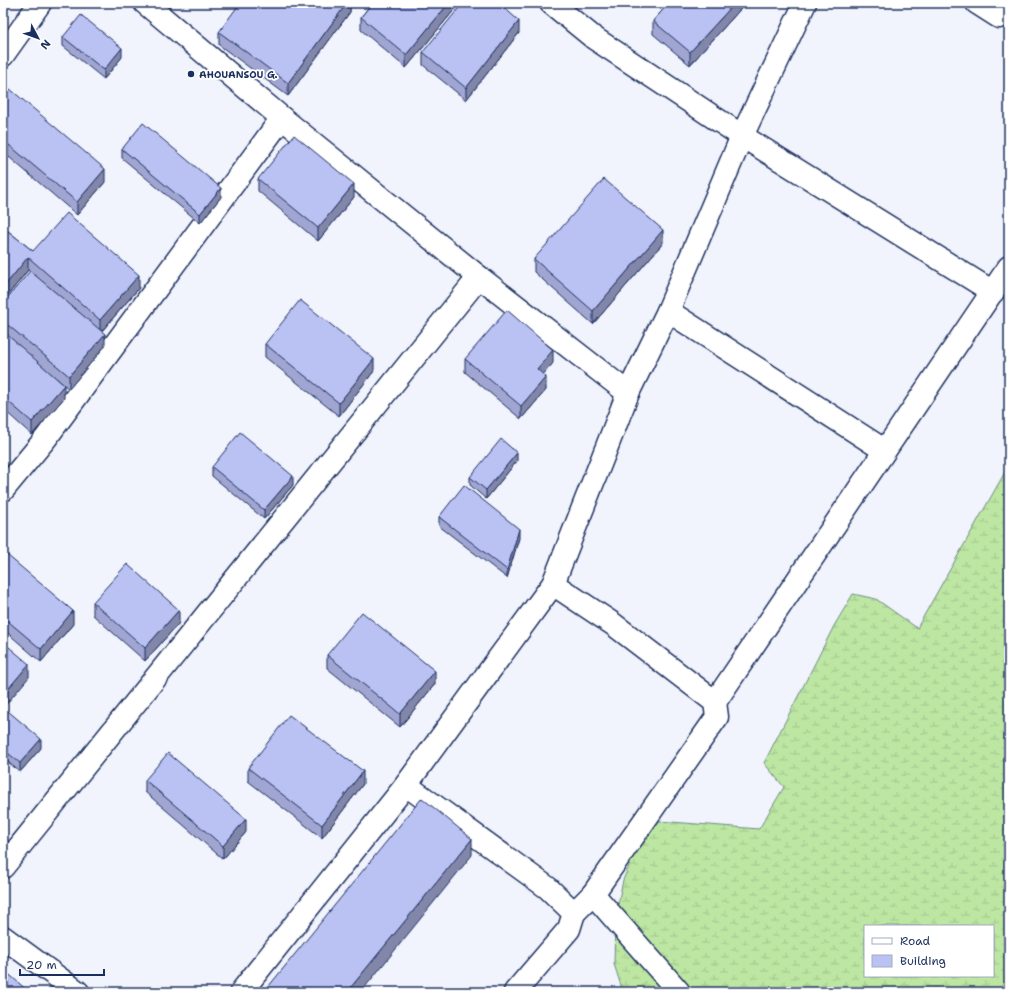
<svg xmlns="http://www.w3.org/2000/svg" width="1012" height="995" font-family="'Shantell Sans',sans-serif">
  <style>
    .wetland { fill: url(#wetland-marsh); stroke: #6c8a80; fill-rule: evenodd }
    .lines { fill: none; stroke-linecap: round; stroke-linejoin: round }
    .street-casing { stroke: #1b2f5e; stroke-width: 25 }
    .street { stroke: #fff; stroke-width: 22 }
    .wall { fill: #a0a6d1; stroke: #1b2f5e }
    .shaded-wall { fill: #8287aa; stroke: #1b2f5e }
    .building { fill: #bac1f3; stroke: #1b2f5e }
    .poi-dot { fill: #1b2f5e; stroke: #fff; stroke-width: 1.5 }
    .labels { text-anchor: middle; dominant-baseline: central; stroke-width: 3.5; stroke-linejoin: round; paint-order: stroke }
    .poi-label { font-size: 10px; font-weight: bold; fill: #1b2f5e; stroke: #fff; text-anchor: start }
  </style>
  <defs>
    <pattern id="wetland-marsh" width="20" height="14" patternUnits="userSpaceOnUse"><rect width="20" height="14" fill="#bce6a2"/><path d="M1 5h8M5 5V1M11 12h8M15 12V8" fill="none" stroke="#a1c68e"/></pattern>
  </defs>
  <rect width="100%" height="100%" fill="#f1f3fd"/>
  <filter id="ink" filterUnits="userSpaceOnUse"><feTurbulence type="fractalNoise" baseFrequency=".025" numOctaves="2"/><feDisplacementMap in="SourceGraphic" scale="8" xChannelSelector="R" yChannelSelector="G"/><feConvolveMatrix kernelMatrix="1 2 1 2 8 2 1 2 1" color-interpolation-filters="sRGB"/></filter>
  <g filter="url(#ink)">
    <path class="wetland" d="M1009 465V991L1007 992H623L614 964 615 919 623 880 639 843 659 821 759 829 784 787 764 763 834 626 853 594 876 599 917 628ZM865 926H993V976H865Z"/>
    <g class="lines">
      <g class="street-casing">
        <g id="street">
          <path d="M145 3 282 118 479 277 628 393"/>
          <path d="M551 3 594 38 742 136 993 292"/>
          <path d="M977 3 999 17 1009 14"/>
          <path d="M3 55 40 3"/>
          <path d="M668 311 884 450"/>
          <path d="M3 490 46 438 282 118"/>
          <path d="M553 584 613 624 715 702 717 717 593 894 574 913"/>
          <path d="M715 702 1009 267"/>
          <path d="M406 785 548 888 574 913 569 929 515 992"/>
          <path d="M3 867 479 277"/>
          <path d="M593 894 679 992"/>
          <path d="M3 937 78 992"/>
          <path d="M241 992 406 785 553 584 628 393 668 311 742 136 805 3"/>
        </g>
      </g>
      <use href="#street" class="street"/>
    </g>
    <g class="wall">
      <path d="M350 3V12L288 96 219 45V32Z"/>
      <path d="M372 3H460L406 68 361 30V17Z"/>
      <path d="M669 3H746L690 65 653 34V21Z"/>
      <path d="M519 33 466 100 423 65V52Z"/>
      <path d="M63 37 122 57 104 79 63 46Z"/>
      <path d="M3 97 105 182 77 215 3 152Z"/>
      <path d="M122 149 221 197 200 223 122 158Z"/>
      <path d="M258 179 354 197 318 241 258 191Z"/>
      <path d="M3 227 33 251 139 288 102 331 105 346 69 389 50 373 64 398 32 435 3 409V303L30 272 28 270 3 301Z"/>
      <path d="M663 243 593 324 534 272V259Z"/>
      <path d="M265 344 374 371 339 416 265 357Z"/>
      <path d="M465 359 553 363 543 374 546 390 521 419 465 372Z"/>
      <path d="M517 461 486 499 470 485V477Z"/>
      <path d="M212 467 293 485 264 519 212 476Z"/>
      <path d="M439 517 519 538 507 578 439 526Z"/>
      <path d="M3 559 73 624 41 662 3 629Z"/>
      <path d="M93 602 179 623 145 661 93 615Z"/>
      <path d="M327 655 435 684 400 727 327 668Z"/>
      <path d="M3 717 41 748 20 772 3 758Z"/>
      <path d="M248 768 363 784 322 838 248 781Z"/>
      <path d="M145 780 246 832 223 859 145 792Z"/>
    </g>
    <g class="shaded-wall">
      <path d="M347 3H350V12L288 96V83Z"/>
      <path d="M449 3H460L406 68V55Z"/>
      <path d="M735 3H746L690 65V52Z"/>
      <path d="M519 21V33L466 100V88Z"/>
      <path d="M122 48V57L104 79V70Z"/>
      <path d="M105 169V182L77 215V202Z"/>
      <path d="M354 184V197L318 241V228Z"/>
      <path d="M221 188V197L200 223V214Z"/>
      <path d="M663 230V243L593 324V311Z"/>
      <path d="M28 257V270L3 301V288Z"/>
      <path d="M139 275V288L100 333V320Z"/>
      <path d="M105 334V346L69 389V376Z"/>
      <path d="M553 350V363L537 382V369Z"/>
      <path d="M374 359V371L339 416V403Z"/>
      <path d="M546 377V390L521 419V406Z"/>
      <path d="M64 385V398L32 435V422Z"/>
      <path d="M517 453V461L486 499V490Z"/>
      <path d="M293 476V485L264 519V510Z"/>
      <path d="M519 529V538L507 578V570Z"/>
      <path d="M179 610V623L145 661V648Z"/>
      <path d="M73 611V624L41 662V649Z"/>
      <path d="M29 664V677L3 708V695Z"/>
      <path d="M435 671V684L400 727V714Z"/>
      <path d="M41 739V748L20 772V763Z"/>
      <path d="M363 771V784L322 838V825Z"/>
      <path d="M246 819V832L223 859V846Z"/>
      <path d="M4 830V843L3 844V831Z"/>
      <path d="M472 839V855L361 992H347Z"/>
    </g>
    <g class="building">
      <path d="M240 3H347L288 83 219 32Z"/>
      <path d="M372 3H449L406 55 361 17Z"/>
      <path d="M463 3H499L519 21 466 88 423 52Z"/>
      <path d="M669 3H735L690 52 653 21Z"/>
      <path d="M81 15 122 48 104 70 63 37Z"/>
      <path d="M10 89 105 169 77 202 3 140V97Z"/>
      <path d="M143 123 221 188 200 214 122 149Z"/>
      <path d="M294 135 354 184 318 228 258 179Z"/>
      <path d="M604 179 663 230 593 311 534 259Z"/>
      <path d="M67 213 139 275 100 320 28 257 3 288V227L33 251Z"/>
      <path d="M30 271 105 334 69 376 3 321V303Z"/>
      <path d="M300 300 374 359 339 403 265 344Z"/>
      <path d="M507 310 553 350 537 369 546 377 521 406 465 359Z"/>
      <path d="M3 331 64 385 32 422 3 397Z"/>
      <path d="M240 432 293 476 264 510 212 467Z"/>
      <path d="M501 439 517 453 486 490 470 477Z"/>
      <path d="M464 485 519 529 507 570 439 517Z"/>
      <path d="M7 555 73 611 41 649 3 617V559Z"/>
      <path d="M127 564 179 610 145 648 93 602Z"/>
      <path d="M362 612 435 671 400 714 327 655Z"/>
      <path d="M3 642 29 664 3 695Z"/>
      <path d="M8 711 41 739 20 763 3 749V717Z"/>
      <path d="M289 715 363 771 322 825 248 768Z"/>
      <path d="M168 753 246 819 223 846 145 780Z"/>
      <path d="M422 798 472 839 347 992H264Z"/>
      <path d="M3 969 29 992H3Z"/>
    </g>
  </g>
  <circle class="poi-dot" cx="191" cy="74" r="4"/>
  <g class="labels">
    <g class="poi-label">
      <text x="199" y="74">AHOUANSOU G.</text>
    </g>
  </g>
  <rect width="1012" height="995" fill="none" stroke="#fff" stroke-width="16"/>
  <rect x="8" y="8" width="996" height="979" fill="none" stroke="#1b2f5e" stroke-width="1.5" filter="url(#ink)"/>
  <rect x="864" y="925" width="130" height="52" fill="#ffffff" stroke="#a4acbf"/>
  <rect x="872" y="938" width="20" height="6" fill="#ffffff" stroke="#a4acbf"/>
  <text x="900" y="945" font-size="12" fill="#1b2f5e">Road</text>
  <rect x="872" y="955" width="20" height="12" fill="#bac1f3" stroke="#a4acbf"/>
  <text x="900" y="965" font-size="12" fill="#1b2f5e">Building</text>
  <g transform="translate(38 38) rotate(131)" stroke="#ffffff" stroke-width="3" paint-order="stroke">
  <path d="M0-3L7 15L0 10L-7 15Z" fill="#1b2f5e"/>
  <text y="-6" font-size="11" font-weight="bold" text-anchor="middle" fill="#1b2f5e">N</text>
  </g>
  <path d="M20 969v6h84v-6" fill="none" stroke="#1b2f5e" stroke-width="2"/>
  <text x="26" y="969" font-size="12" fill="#1b2f5e" stroke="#ffffff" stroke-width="3" paint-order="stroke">20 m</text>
</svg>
